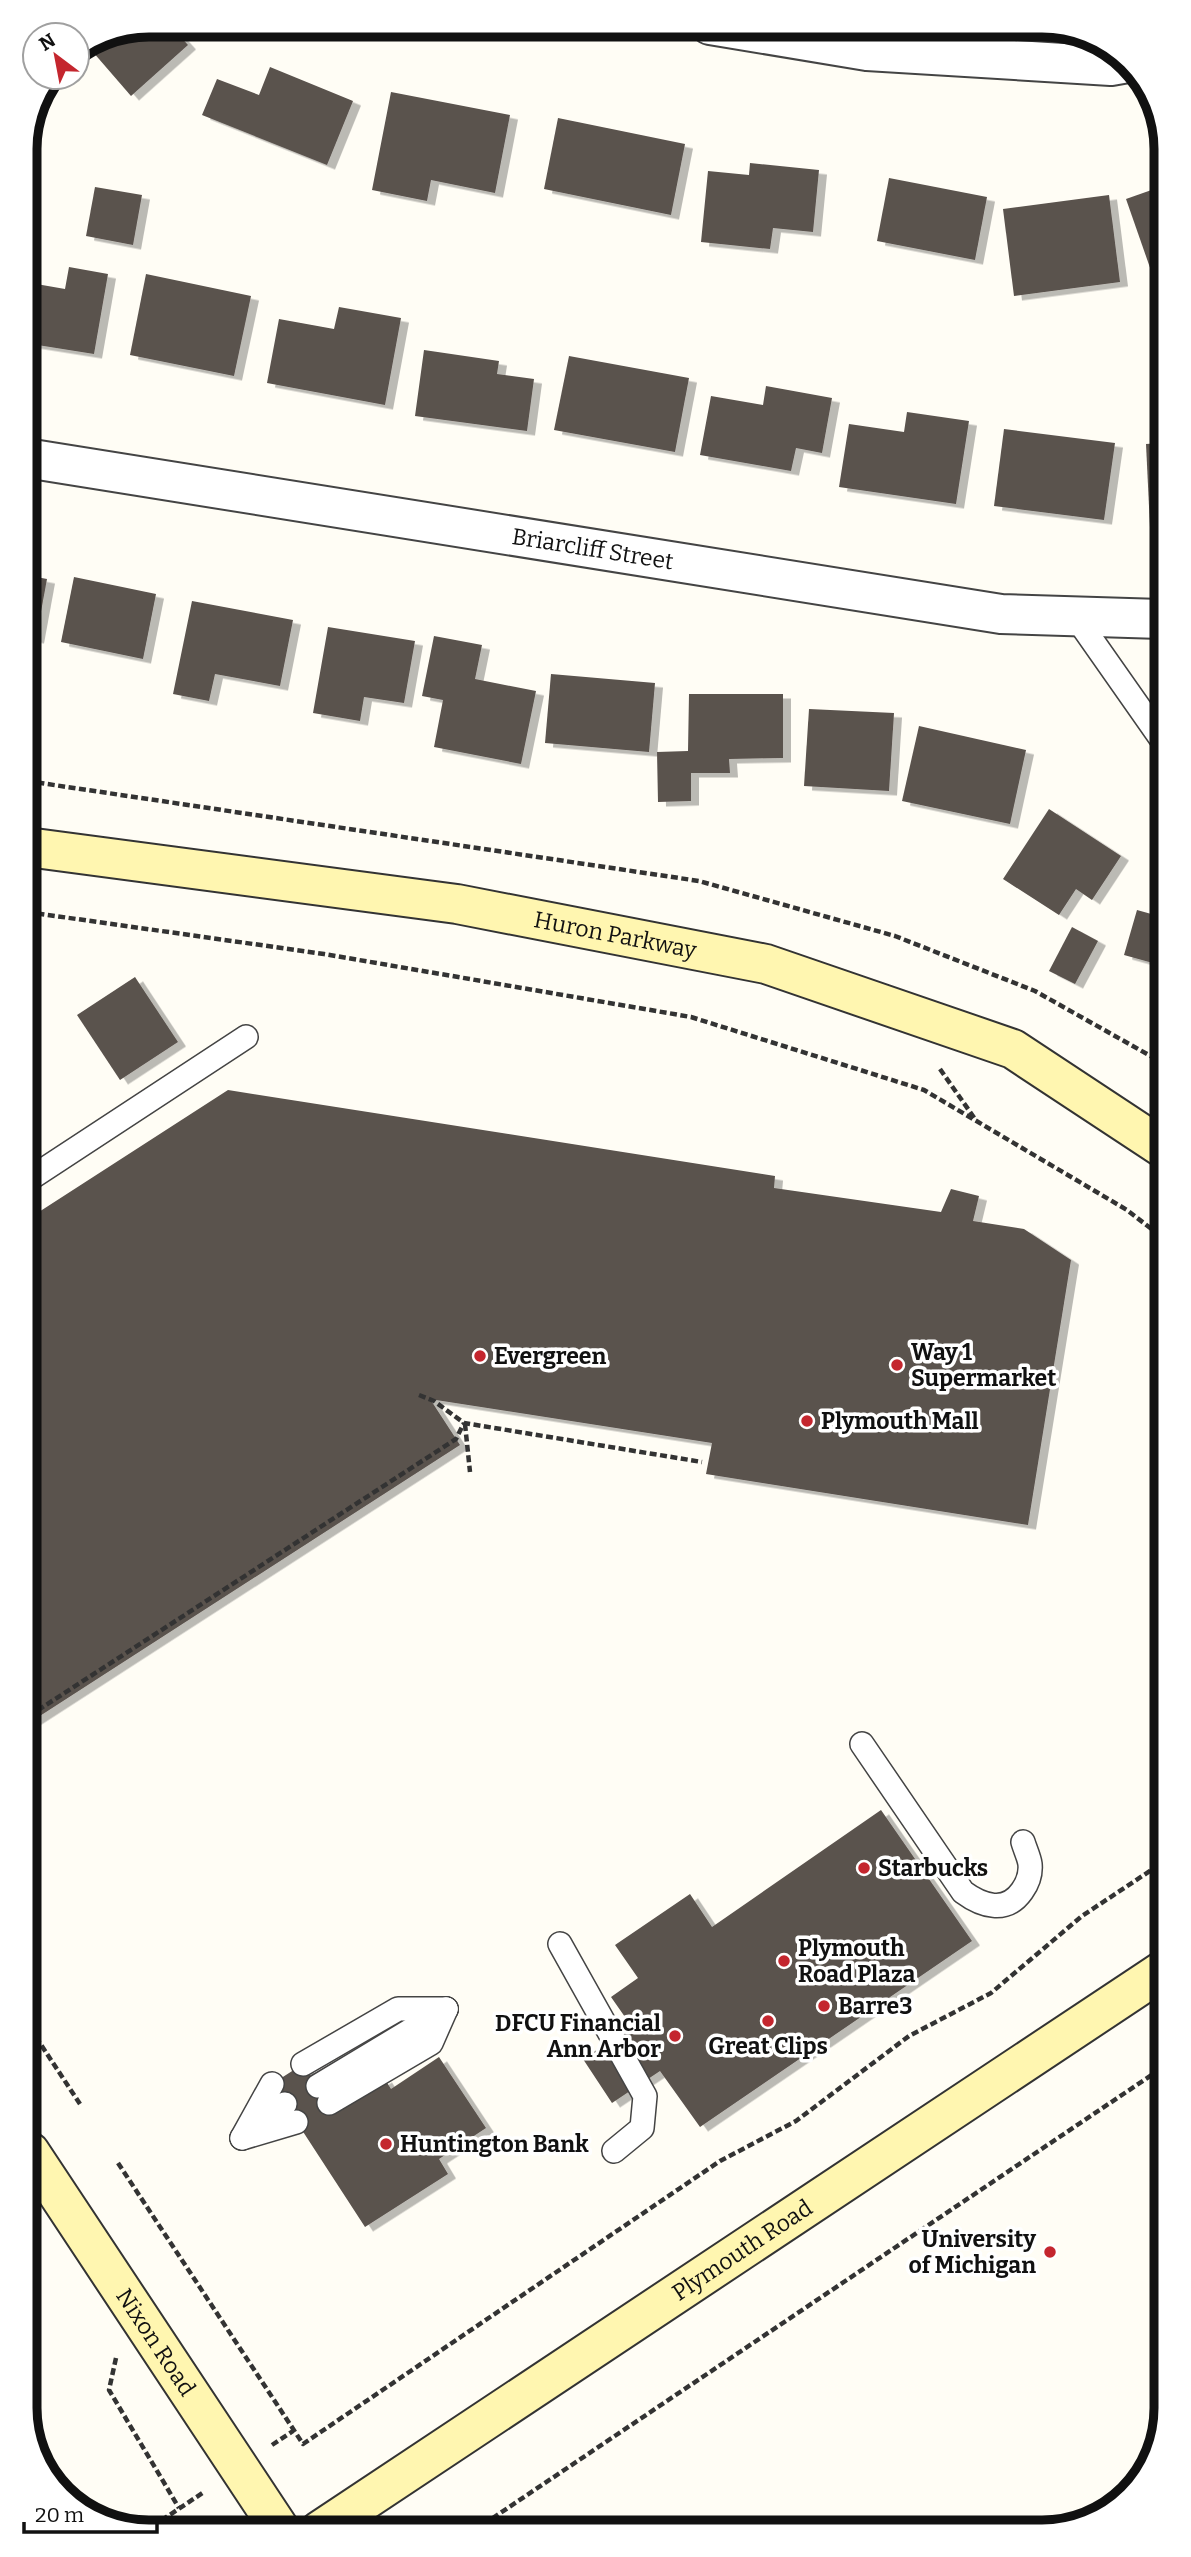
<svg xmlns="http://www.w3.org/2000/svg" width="1191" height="2557" font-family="Bitter,serif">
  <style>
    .building { fill: #5a524d; filter: url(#shadow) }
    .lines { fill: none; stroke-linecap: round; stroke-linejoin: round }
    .lane-casing { stroke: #444; stroke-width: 26 }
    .street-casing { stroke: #444; stroke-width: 42 }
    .secondary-casing { stroke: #333; stroke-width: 42 }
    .path { stroke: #333; stroke-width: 4.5; stroke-dasharray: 7 3.5; stroke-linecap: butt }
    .lane { stroke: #fff; stroke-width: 23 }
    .street { stroke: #fff; stroke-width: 38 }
    .secondary { stroke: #fff6b0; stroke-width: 38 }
    .poi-dot { fill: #c4262e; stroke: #fff; stroke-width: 2.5 }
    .labels { text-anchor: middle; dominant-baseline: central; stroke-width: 7; stroke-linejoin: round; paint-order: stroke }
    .street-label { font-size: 23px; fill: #111; stroke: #fff }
    .poi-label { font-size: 23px; font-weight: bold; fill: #111; stroke: #fff; text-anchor: start }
    .rim { fill: none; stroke: #111; stroke-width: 9 }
  </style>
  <defs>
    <filter id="shadow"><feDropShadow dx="8" dy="4.5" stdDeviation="0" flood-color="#0004"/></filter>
  </defs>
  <rect width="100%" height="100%" fill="#fffdf5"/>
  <g class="building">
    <path d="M148 24 170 25 188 45 131 96 86 44 101 34Z"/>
    <path d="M270 67 353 101 327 165 202 115 217 79 259 95Z"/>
    <path d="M391 92 510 115 495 193 431 180 427 201 372 190Z"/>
    <path d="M558 118 685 144 671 215 544 189Z"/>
    <path d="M750 163 819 170 813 232 773 228 770 249 701 242 708 171 749 175Z"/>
    <path d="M889 178 987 197 975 260 877 241Z"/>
    <path d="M95 187 142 195 133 245 86 236Z"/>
    <path d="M1160 187V280L1155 282 1126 199Z"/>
    <path d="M1109 195 1120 282 1014 296 1003 209Z"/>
    <path d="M69 267 108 274 94 354 25 343V282L65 289Z"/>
    <path d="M146 274 251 296 234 376 130 355Z"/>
    <path d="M339 307 401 318 385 405 267 383 279 319 334 329Z"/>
    <path d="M424 350 499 361 497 374 534 379 527 431 415 416Z"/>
    <path d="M569 356 689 378 675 452 554 430Z"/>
    <path d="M766 386 832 398 822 453 796 448 791 471 700 455 711 396 763 405Z"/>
    <path d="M907 412 969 421 956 504 839 487 849 424 904 432Z"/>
    <path d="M1004 429 1115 443 1104 520 994 506Z"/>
    <path d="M1161 443V526L1150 527 1146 444Z"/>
    <path d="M26 575 47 579 36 639 26 637Z"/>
    <path d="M74 577 156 594 143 659 61 642Z"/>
    <path d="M192 601 293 620 280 686 215 674 209 701 173 694Z"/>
    <path d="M328 627 415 641 404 703 364 697 360 721 313 713Z"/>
    <path d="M434 636 482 645 475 679 536 691 521 764 434 747 443 700 422 696Z"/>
    <path d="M551 674 655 683 649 752 545 743Z"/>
    <path d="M689 694H783V758L729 759 730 773H691V801L658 802 657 752 688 751Z"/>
    <path d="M809 709 894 713 889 791 804 786Z"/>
    <path d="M919 726 1026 750 1010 824 902 801Z"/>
    <path d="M1049 809 1121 856 1092 900 1076 889 1059 915 1003 879Z"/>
    <path d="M1137 910 1162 917V990L1153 988 1160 965 1124 955Z"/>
    <path d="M1072 927 1098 941 1075 984 1049 971Z"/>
    <path d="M135 977 178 1042 120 1080 77 1015Z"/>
    <path d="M228 1090 775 1176 774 1188 941 1212 951 1189 979 1196 973 1221 1024 1229 1071 1260 1028 1525 706 1474 712 1443 436 1400 432 1402 460 1445 29 1723 28 1219Z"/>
    <path d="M1164 1495V1525L1150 1504Z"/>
    <path d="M881 1810 972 1941 700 2127 660 2071 612 2103 583 2059 632 2027 611 1997 638 1978 615 1945 690 1894 712 1927Z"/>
    <path d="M439 2057 486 2128 439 2159 448 2174 365 2227 272 2084 303 2064 334 2111 384 2078 391 2089Z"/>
  </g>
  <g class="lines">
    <g class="lane-casing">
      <g id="lane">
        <path d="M1075 616 1162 740"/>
        <path d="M28 1180 246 1037"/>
        <path d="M862 1744 963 1892C982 1906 1006 1914 1022 1891 1027 1884 1031 1874 1030 1864 1029 1857 1025 1849 1023 1842"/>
        <path d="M560 1944 645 2096 642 2128 614 2151"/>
        <path d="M303 2064 398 2009H446"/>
        <path d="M318 2086 446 2009"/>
        <path d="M329 2103 431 2043 446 2009"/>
        <path d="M257 2130 267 2124 285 2104"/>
        <path d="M242 2138 272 2084"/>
        <path d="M242 2138 296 2122"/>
      </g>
    </g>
    <g class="street-casing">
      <g id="street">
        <path d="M710 25 867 51 1111 66 1128 63"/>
        <path id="s1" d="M26 458 1001 614 1161 619"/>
      </g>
    </g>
    <g class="secondary-casing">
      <g id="secondary">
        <path id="s2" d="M27 847 457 904 766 964 1013 1049 1163 1148"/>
        <path id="s3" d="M30 2152 281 2531"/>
        <path id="s4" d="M319 2531 1165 1969"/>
      </g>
    </g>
    <g class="path">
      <path d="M27 781 699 881 895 936 1035 991 1163 1063"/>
      <path d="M27 912 324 954 691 1017 924 1090 1127 1210 1163 1238"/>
      <path d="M940 1069 975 1119"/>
      <path d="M419 1395 434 1401 464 1423 702 1462"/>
      <path d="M465 1424 470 1472"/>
      <path d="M29 1716 456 1439 464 1423"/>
      <path d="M30 2028 80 2104"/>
      <path d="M118 2163 303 2444 720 2161 796 2121 909 2036 991 1993 1082 1916 1165 1861"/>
      <path d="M116 2358 109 2390 179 2508"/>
      <path d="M272 2445 293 2431"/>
      <path d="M475 2530 1165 2066"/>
      <path d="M144 2532 204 2492"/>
    </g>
    <use href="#lane" class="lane"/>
    <use href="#street" class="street"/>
    <use href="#secondary" class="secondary"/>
  </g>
  <g class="poi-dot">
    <circle cx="480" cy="1356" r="7"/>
    <circle cx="897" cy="1365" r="7"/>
    <circle cx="807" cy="1421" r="7"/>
    <circle cx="864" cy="1868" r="7"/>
    <circle cx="784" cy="1961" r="7"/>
    <circle cx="824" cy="2006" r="7"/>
    <circle cx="768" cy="2021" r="7"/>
    <circle cx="675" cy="2036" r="7"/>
    <circle cx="386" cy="2144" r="7"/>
    <circle cx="1050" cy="2252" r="7"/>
  </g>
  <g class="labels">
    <g class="street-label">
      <text stroke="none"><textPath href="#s1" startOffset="574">Briarcliff Street</textPath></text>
      <text stroke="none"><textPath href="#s2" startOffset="595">Huron Parkway</textPath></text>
      <text stroke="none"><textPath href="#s4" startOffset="508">Plymouth Road</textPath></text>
      <text stroke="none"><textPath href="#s3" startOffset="228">Nixon Road</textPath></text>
    </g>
    <g class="poi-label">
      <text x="911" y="1352">Way 1<tspan x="911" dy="26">Supermarket</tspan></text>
      <text x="494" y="1356">Evergreen</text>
      <text x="821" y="1421">Plymouth Mall</text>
      <text x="878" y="1868">Starbucks</text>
      <text x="798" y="1948">Plymouth<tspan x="798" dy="26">Road Plaza</tspan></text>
      <text x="838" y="2006">Barre3</text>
      <text x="661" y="2023" text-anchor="end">DFCU Financial<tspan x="661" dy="26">Ann Arbor</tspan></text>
      <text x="768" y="2046" text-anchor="middle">Great Clips</text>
      <text x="400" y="2144">Huntington Bank</text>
      <text x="1036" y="2239" text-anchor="end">University<tspan x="1036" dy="26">of Michigan</tspan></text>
    </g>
  </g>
  <path d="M0 0H1191V2557H0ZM149 37H1042A112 112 0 0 1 1154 149V2408A112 112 0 0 1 1042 2520H149A112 112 0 0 1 37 2408V149A112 112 0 0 1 149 37Z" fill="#fff" fill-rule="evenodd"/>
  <path class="rim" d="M149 37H1042A112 112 0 0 1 1154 149V2408A112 112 0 0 1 1042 2520H149A112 112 0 0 1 37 2408V149A112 112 0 0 1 149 37Z"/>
  <g transform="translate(56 56) rotate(328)"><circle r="33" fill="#ffffff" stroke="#a0a0a0" stroke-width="2"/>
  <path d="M0-5L12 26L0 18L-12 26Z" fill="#c4262e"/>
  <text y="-10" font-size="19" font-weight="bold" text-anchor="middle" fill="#111111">N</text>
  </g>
  <path d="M24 2522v10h133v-10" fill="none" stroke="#111111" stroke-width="3.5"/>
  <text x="35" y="2522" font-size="21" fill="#111111" stroke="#ffffff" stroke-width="5" paint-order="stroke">20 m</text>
</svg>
